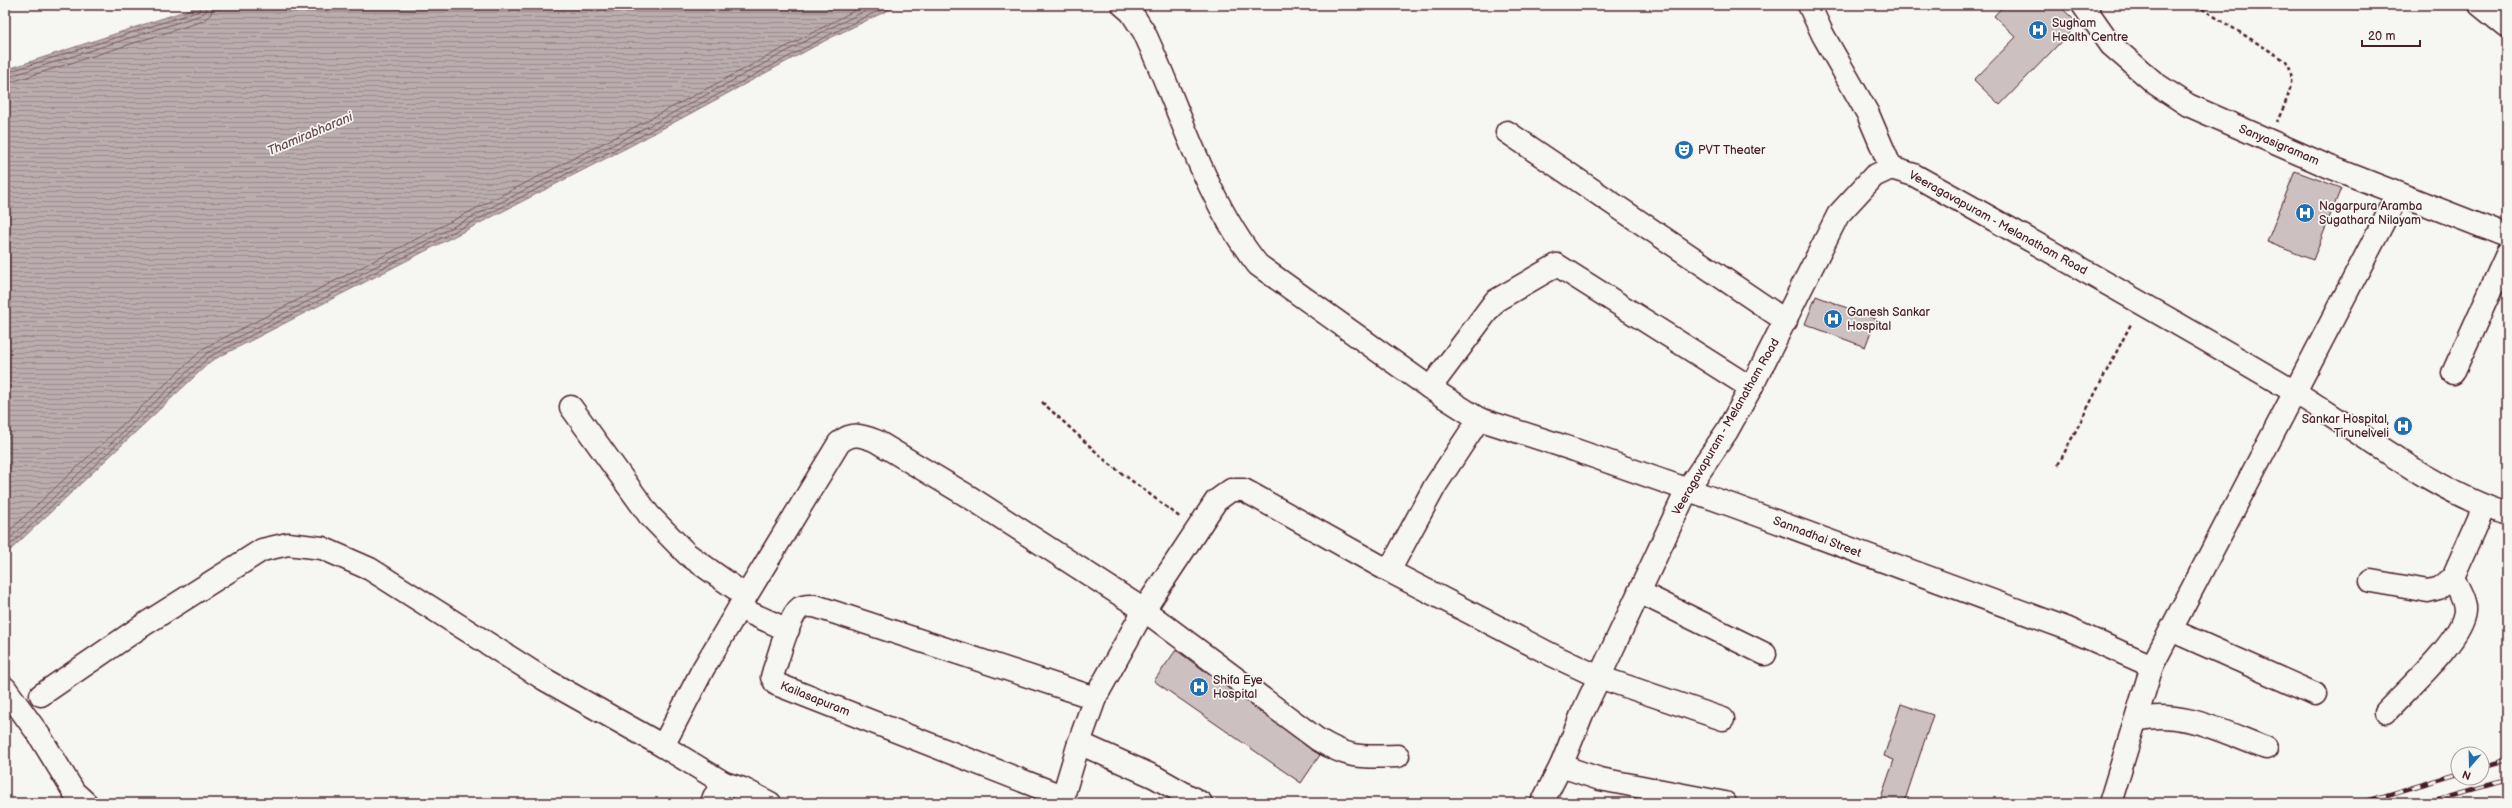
<svg xmlns="http://www.w3.org/2000/svg" width="2512" height="808" font-family="'Balsamiq Sans',sans-serif">
  <style>
    .water { fill: url(#water-rules); stroke: #8e747a }
    .lines { fill: none; stroke-linecap: round; stroke-linejoin: round }
    .shore { stroke: #77585f; stroke-width: 1 }
    .building { fill: #ccc1c0; stroke: #4a1f2b }
    .minor-casing { stroke: #4a1f2b; stroke-width: 25 }
    .major-casing { stroke: #4a1f2b; stroke-width: 25 }
    .path { stroke: #4a1f2b; stroke-width: 2.5; stroke-dasharray: 4 3; stroke-linecap: butt }
    .minor { stroke: #f6f6f2; stroke-width: 22 }
    .major { stroke: #f6f6f2; stroke-width: 22 }
    .rail-casing { stroke: #4a1f2b; stroke-width: 4.5 }
    .rail { stroke: #f6f6f2; stroke-width: 3; stroke-dasharray: 9; stroke-linecap: butt }
    .labels { text-anchor: middle; dominant-baseline: central; stroke-width: 3.5; stroke-linejoin: round; paint-order: stroke }
    .poi-label { font-size: 12px; fill: #4a1f2b; stroke: #f6f6f2; text-anchor: start }
    .street-label { font-size: 12px; fill: #4a1f2b; stroke: #f6f6f2 }
    .water-label { font-size: 13px; font-style: italic; fill: #6c4a52; stroke: #f6f6f2 }
  </style>
  <defs>
    <pattern id="water-rules" width="6" height="5" patternUnits="userSpaceOnUse"><rect width="6" height="5" fill="#bbadae"/><path d="M0 2.5h6" fill="none" stroke="#9a8c8e"/></pattern>
  </defs>
  <rect width="100%" height="100%" fill="#f6f6f2"/>
  <filter id="ink" filterUnits="userSpaceOnUse"><feTurbulence type="fractalNoise" baseFrequency=".025" numOctaves="2"/><feDisplacementMap in="SourceGraphic" scale="8" xChannelSelector="R" yChannelSelector="G"/><feConvolveMatrix kernelMatrix="1 2 1 2 8 2 1 2 1" color-interpolation-filters="sRGB"/></filter>
  <g filter="url(#ink)">
    <path class="water" d="M203 5H899L830 38 634 144 211 361 5 555V70Z"/>
    <g class="lines">
      <g class="shore">
        <path d="M5 73 199 11 202 5"/>
        <path d="M5 78 201 15 206 11 207 5"/>
        <path d="M5 84 203 21 211 14 213 5"/>
        <path d="M5 535 204 348 627 131 865 5"/>
        <path d="M5 543 207 353 630 136 826 30 878 5"/>
        <path d="M5 550 209 357 633 140 829 35 890 5"/>
      </g>
    </g>
    <g class="building">
      <path d="M2004 5H2059L2078 24 2000 105 1974 80 2016 37 1994 16Z"/>
      <path d="M2295 171 2341 188 2313 260 2267 242Z"/>
      <path d="M1816 296 1876 319 1865 347 1805 324Z"/>
      <path d="M1176 650 1320 755 1301 783 1154 681Z"/>
      <path d="M1901 704 1933 715 1904 803H1879L1894 760 1884 756Z"/>
    </g>
    <g class="lines">
      <g class="minor-casing">
        <g id="minor">
          <path d="M1123 5 1131 12 1144 32C1180 109 1205 199 1258 265L1430 388 1479 419 1435 486 1389 571"/>
          <path d="M1809 5 1823 35 1868 114 1891 168"/>
          <path d="M2083 5 2111 45 2156 84 2188 105 2325 165 2507 236"/>
          <path d="M2480 5 2507 27"/>
          <path d="M1507 132 1786 321"/>
          <path d="M2453 373 2507 254"/>
          <path d="M1430 388 1495 301 1557 265 1751 388"/>
          <path d="M571 407 649 515 687 554 746 596 839 443C852 432 861 435 876 441L971 498 1144 610 1095 698 1079 743 1061 803"/>
          <path d="M1479 419 1575 450 1734 506 2066 628 2152 666"/>
          <path d="M2371 581 2428 591 2439 588 2453 577 2484 507"/>
          <path d="M1639 592 1765 654"/>
          <path d="M739 608 788 630"/>
          <path d="M2171 630 2315 694"/>
          <path d="M41 695 145 624 262 550 288 544 322 548 370 569 544 679 663 746 703 669 746 596"/>
          <path d="M2386 712C2406 690 2463 640 2465 611 2466 600 2457 587 2453 577"/>
          <path d="M2136 720C2180 708 2225 733 2266 748"/>
          <path d="M1079 743 1155 777 1201 803"/>
          <path d="M663 746 724 783"/>
          <path d="M1398 756C1360 757 1350 759 1317 739L1144 610 1216 501 1231 490H1244L1389 571 1552 655 1599 677 1723 719"/>
          <path d="M1561 766 1600 779 1725 803"/>
          <path d="M1064 797 776 684 772 677 774 670C779 656 789 616 800 608 805 605 810 606 815 606L1095 698"/>
          <path d="M712 803 714 797 724 783 743 789 770 803"/>
          <path d="M2110 803 2152 666 2398 194"/>
        </g>
      </g>
      <g class="major-casing">
        <g id="major">
          <path d="M5 688 39 735 74 792 86 803"/>
          <path d="M1542 803 1561 766 1582 714 1687 490 1727 431 1751 388 1838 215 1874 176 1891 168 1914 175C2041 246 2168 317 2293 391 2360 431 2433 491 2507 514"/>
        </g>
      </g>
      <g class="path">
        <path d="M2196 5 2286 61C2299 79 2285 103 2277 122"/>
        <path d="M1042 402 1107 462 1181 518"/>
        <path d="M2058 465 2132 322"/>
      </g>
      <use href="#minor" class="minor"/>
      <use href="#major" class="major"/>
      <g class="rail-casing">
        <g id="rail">
          <path d="M2482 767 2507 760"/>
          <path d="M2360 803 2458 774"/>
          <path d="M2424 803 2507 780"/>
        </g>
      </g>
      <use href="#rail" class="rail"/>
    </g>
  </g>
  <defs>
    <g id="hospital-disc" transform="scale(1)"><circle r="9.5" fill="#1f6fb2" stroke="#f6f6f2"/><path d="M-5-5h3v3.5h4V-5h3V5h-3V1.5h-4V5h-3Z" fill="#fff"/></g>
    <g id="theatre-disc" transform="scale(1)"><circle r="9.5" fill="#1f6fb2" stroke="#f6f6f2"/><path d="M-5-5.5Q0-4 5-5.5V0Q5 5 0 6Q-5 5-5 0ZM-3.3-2.5H-1v1.5H-3.3ZM1-2.5H3.3v1.5H1ZM-2.8 1Q0 5.5 2.8 1Z" fill="#fff"/></g>
  </defs>
  <g fill-rule="evenodd">
    <use href="#hospital-disc" x="2038" y="30"/>
    <use href="#theatre-disc" x="1684" y="150"/>
    <use href="#hospital-disc" x="2305" y="213"/>
    <use href="#hospital-disc" x="1833" y="319"/>
    <use href="#hospital-disc" x="2403" y="426"/>
    <use href="#hospital-disc" x="1199" y="687"/>
  </g>
  <g class="labels">
    <g class="poi-label">
      <text x="2052" y="23">Sugham<tspan x="2052" dy="14">Health Centre</tspan></text>
      <text x="1698" y="150">PVT Theater</text>
      <text x="2319" y="206">Nagarpura Aramba<tspan x="2319" dy="14">Sugathara Nilayam</tspan></text>
      <text x="1847" y="312">Ganesh Sankar<tspan x="1847" dy="14">Hospital</tspan></text>
      <text x="2389" y="419" text-anchor="end">Sankar Hospital,<tspan x="2389" dy="14">Tirunelveli</tspan></text>
      <text x="1213" y="680">Shifa Eye<tspan x="1213" dy="14">Hospital</tspan></text>
    </g>
    <g class="street-label">
      <text transform="translate(2279 145) rotate(23)">Sanyasigramam</text>
      <text transform="translate(1998 223) rotate(29)">Veeragavapuram - Melanatham Road</text>
      <text transform="translate(1726 427) rotate(-60)">Veeragavapuram - Melanatham Road</text>
      <text transform="translate(1817 537) rotate(21)">Sannadhai Street</text>
      <text transform="translate(815 699) rotate(22)">Kailasapuram</text>
    </g>
    <g class="water-label">
      <text transform="translate(310 134) rotate(-23)">Thamirabharani</text>
    </g>
  </g>
  <rect width="2512" height="808" fill="none" stroke="#f6f6f2" stroke-width="20"/>
  <rect x="10" y="10" width="2492" height="788" fill="none" stroke="#4a1f2b" stroke-width="1.5" filter="url(#ink)"/>
  <g transform="translate(2470 766) rotate(200)"><circle r="19" fill="#f6f6f2" stroke="#b1a0a2"/>
  <path d="M0-3L7 15L0 10L-7 15Z" fill="#1f6fb2"/>
  <text y="-6" font-size="11" font-weight="bold" text-anchor="middle" fill="#4a1f2b">N</text>
  </g>
  <path d="M2362 40v6h58v-6" fill="none" stroke="#4a1f2b" stroke-width="2"/>
  <text x="2368" y="40" font-size="12" fill="#4a1f2b" stroke="#f6f6f2" stroke-width="3" paint-order="stroke">20 m</text>
</svg>
